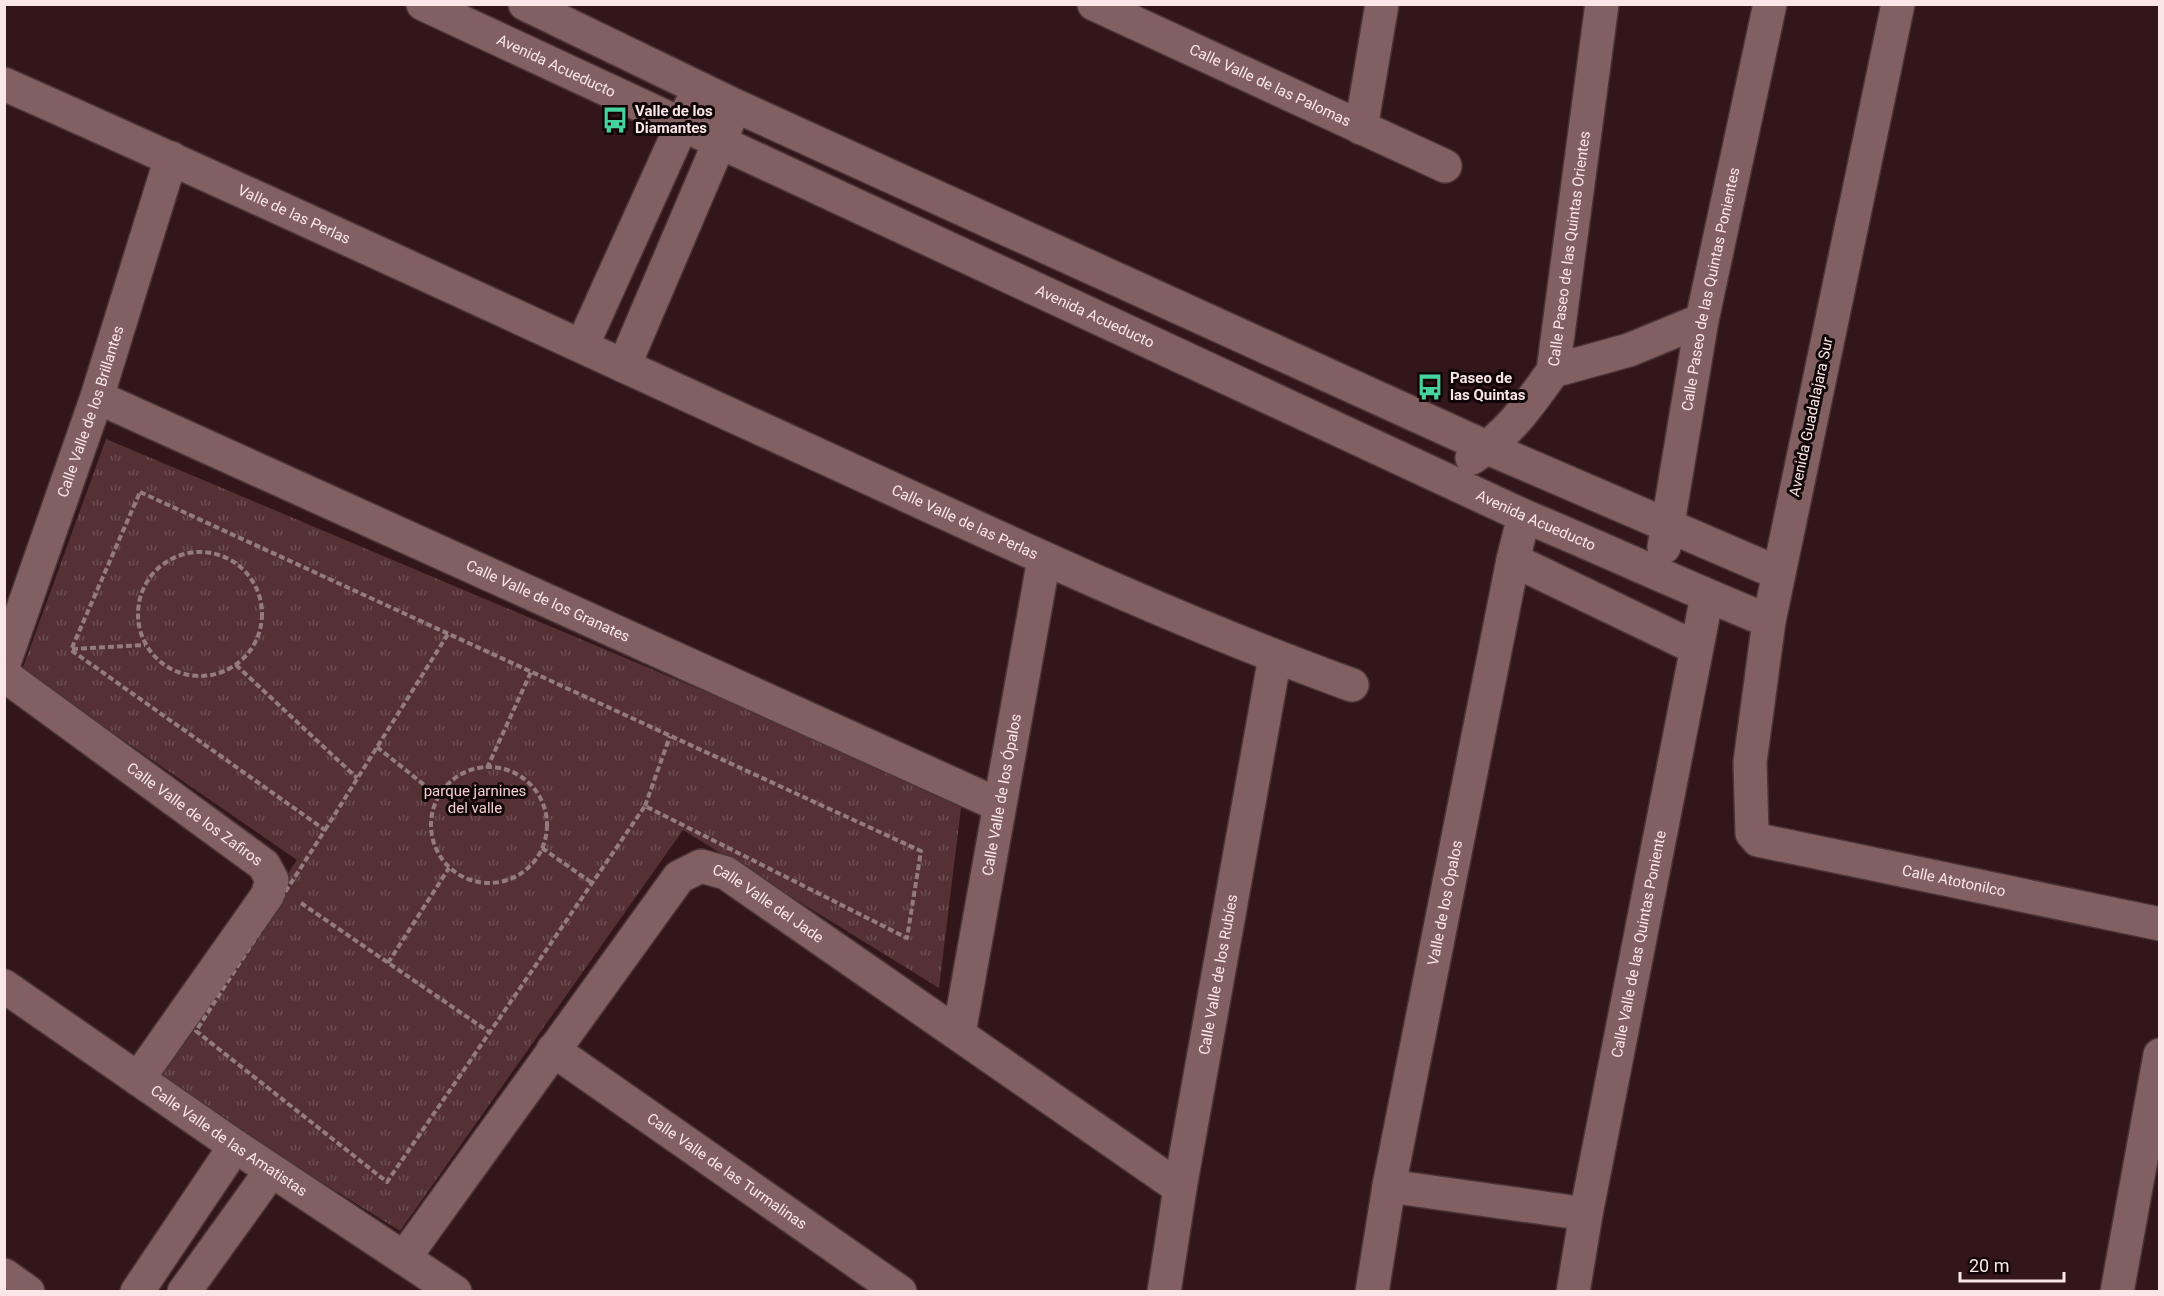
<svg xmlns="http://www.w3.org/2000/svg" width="2164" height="1296" font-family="Roboto,sans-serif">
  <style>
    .park { fill: url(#park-tufts) }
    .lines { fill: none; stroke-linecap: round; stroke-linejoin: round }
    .minor-casing { stroke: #4a3437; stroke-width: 36 }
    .path { stroke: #947c7e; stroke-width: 4; stroke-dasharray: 6 3; stroke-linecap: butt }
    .minor { stroke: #826062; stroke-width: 33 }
    .labels { text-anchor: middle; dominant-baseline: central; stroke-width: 6; stroke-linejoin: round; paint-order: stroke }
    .street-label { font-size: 15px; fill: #fbe6e7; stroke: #110607 }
    .poi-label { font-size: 15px; font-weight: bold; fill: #fbe6e7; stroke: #110607; text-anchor: start }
    .park-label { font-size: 15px; fill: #f5cfd1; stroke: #110607 }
  </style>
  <defs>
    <pattern id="park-tufts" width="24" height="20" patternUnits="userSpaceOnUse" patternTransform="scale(1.5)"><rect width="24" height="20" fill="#553134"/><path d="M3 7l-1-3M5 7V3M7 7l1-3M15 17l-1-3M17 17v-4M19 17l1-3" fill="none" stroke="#6e4f51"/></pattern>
  </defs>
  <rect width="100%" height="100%" fill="#321619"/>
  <path class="park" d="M106 439 962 800 939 988 683 830 400 1231 153 1077 297 860 22 670Z"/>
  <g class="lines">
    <g class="minor-casing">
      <g id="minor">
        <path id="s1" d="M423 4 1524 516C1606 550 1687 588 1769 621"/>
        <path d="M525 4 736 106 1488 448 1778 573"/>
        <path id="s2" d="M1094 4 1445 166"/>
        <path id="s3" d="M1898 4 1769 621 1750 762 1752 833 1758 840 2160 924"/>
        <path id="s4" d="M4 84C271 202 536 326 801 447 983 530 1164 617 1352 685"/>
        <path d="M1361 128 1382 4"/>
        <path d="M582 346 691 105"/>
        <path d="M624 366 728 122"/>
        <path d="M1553 371 1629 350 1702 320"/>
        <path id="s5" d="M97 397 999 805"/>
        <path id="s6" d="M1472 458C1509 434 1528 406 1553 371L1602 4"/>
        <path id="s7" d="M1664 547 1702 320 1770 4"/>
        <path d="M1513 560 1696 648"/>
        <path id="s8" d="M4 663 97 397 171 158"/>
        <path id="s9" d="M4 675 264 865 272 880 267 896 138 1079"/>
        <path id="s10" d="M4 986 235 1146 455 1292"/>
        <path id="s11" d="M959 1033 1044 559"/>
        <path id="s12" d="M553 1050 900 1292"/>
        <path d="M1389 1186 1586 1214"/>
        <path id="s13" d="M404 1258 679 877 701 866 726 873 1180 1188"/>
        <path d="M4 1275 28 1292"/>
        <path d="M137 1292 235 1146"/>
        <path d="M184 1292 271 1171"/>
        <path id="s14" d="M1164 1292 1180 1188 1275 657"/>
        <path id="s15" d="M1372 1292 1389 1186 1513 560 1524 516"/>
        <path id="s16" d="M1573 1292 1586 1214 1707 596"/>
        <path d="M2117 1292 2160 1055"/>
      </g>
    </g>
    <g class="path">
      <path d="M140 492 921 851 907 938 645 806 387 1182 196 1031 325 830 71 650Z"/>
      <circle cx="200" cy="614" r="62"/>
      <path d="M72 649 145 645"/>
      <path d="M236 665 357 778"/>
      <path d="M377 747 438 796"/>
      <circle cx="489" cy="825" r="58"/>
      <path d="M487 768 531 672"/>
      <path d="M645 806 670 736"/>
      <path d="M325 830 448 634"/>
      <path d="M542 848 592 883"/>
      <path d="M301 903 489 1032"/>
      <path d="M388 963 449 868"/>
    </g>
    <use href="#minor" class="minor"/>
  </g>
  <defs>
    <g id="bus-bare" transform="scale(2.07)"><path d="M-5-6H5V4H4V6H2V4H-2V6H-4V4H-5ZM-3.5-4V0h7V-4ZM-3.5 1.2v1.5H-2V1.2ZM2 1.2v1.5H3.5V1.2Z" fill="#45d49f" stroke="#110607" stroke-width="2.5" paint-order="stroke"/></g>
  </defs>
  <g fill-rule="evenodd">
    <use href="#bus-bare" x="615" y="120"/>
    <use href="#bus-bare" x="1430" y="387"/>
  </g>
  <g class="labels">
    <g class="street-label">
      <text stroke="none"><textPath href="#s1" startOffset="147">Avenida Acueducto</textPath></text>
      <text stroke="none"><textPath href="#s2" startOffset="194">Calle Valle de las Palomas</textPath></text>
      <text stroke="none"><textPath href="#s4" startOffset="318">Valle de las Perlas</textPath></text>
      <text stroke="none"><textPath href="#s6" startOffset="243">Calle Paseo de las Quintas Orientes</textPath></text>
      <text stroke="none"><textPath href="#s7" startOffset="262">Calle Paseo de las Quintas Ponientes</textPath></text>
      <text stroke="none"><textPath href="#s1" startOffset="741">Avenida Acueducto</textPath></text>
      <text stroke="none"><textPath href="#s8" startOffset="266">Calle Valle de los Brillantes</textPath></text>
      <text transform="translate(1811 417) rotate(-78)">Avenida Guadalajara Sur</text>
      <text stroke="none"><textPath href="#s1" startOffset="1227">Avenida Acueducto</textPath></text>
      <text stroke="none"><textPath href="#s4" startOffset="1056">Calle Valle de las Perlas</textPath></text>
      <text stroke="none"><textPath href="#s5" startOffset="495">Calle Valle de los Granates</textPath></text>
      <text stroke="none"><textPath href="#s11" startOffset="242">Calle Valle de los Ópalos</textPath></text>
      <text stroke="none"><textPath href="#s9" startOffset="236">Calle Valle de los Zafiros</textPath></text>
      <text stroke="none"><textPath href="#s3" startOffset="1053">Calle Atotonilco</textPath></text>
      <text stroke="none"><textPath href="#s15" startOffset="396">Valle de los Ópalos</textPath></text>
      <text stroke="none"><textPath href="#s13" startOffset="572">Calle Valle del Jade</textPath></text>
      <text stroke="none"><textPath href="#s16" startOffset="354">Calle Valle de las Quintas Poniente</textPath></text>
      <text stroke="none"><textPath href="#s14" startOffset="322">Calle Valle de los Rubíes</textPath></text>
      <text stroke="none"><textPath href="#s10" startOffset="273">Calle Valle de las Amatistas</textPath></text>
      <text stroke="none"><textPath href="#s12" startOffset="212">Calle Valle de las Turmalinas</textPath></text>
    </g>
    <g class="poi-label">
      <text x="635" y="111">Valle de los<tspan x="635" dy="17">Diamantes</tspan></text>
      <text x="1450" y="378">Paseo de<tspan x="1450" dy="17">las Quintas</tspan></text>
    </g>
    <g class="park-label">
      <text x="475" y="791">parque jarnines<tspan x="475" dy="17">del valle</tspan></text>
    </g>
  </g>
  <rect width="2164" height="1296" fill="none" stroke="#fbe6e7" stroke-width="12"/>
  <path d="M1960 1272v9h104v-9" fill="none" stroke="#fbe6e7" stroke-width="3"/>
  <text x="1969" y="1272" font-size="18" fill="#fbe6e7" stroke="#110607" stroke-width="4.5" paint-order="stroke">20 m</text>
</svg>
